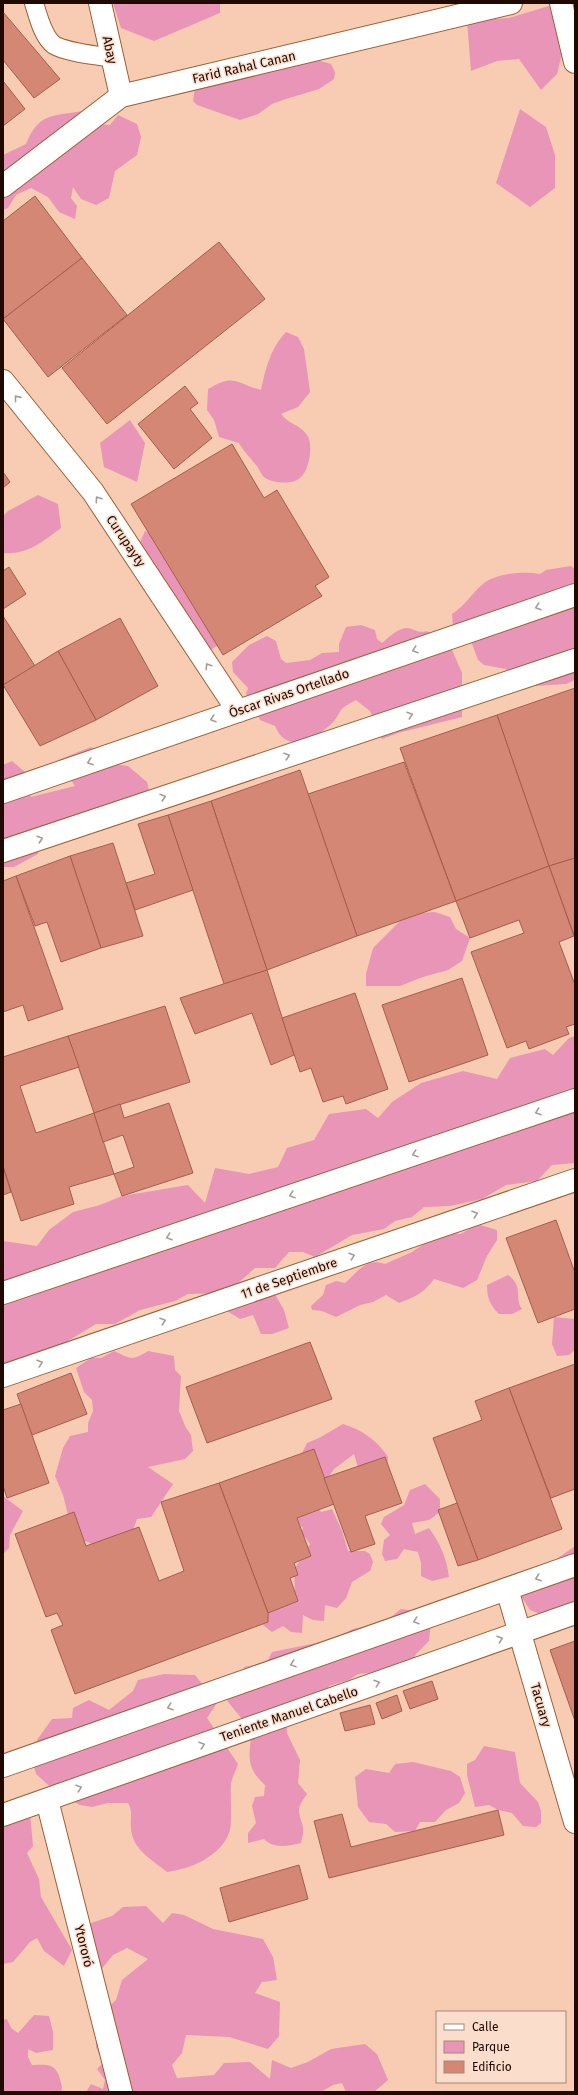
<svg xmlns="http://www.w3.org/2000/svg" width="578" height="2095" font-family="'Fira Sans',sans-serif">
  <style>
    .green { fill: #e995b8 }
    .building { fill: #d58776; stroke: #a65d4d }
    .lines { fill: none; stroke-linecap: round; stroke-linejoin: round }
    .lane-casing { stroke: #9e6035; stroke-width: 20 }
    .street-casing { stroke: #9e6035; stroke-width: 24 }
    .secondary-casing { stroke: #9e6035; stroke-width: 24 }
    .lane { stroke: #fff; stroke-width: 18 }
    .street { stroke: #fff; stroke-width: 22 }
    .secondary { stroke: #fff; stroke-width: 22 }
    .oneway { stroke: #a69d99 }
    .labels { text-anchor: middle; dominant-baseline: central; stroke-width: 3; stroke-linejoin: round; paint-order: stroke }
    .street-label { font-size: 13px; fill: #200900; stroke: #faddcb }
  </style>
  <rect width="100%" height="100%" fill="#f7ccb2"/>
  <g class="green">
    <path d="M113 3H220V13L154 41 121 28Z"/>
    <path d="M552 5 565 42 557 74 541 90 519 59 497 61 471 71 467 21 509 18Z"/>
    <path d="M316 60 331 64 335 72 334 79 319 89 286 99 272 104 258 114 240 120 197 105 193 101 195 88Z"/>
    <path d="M520 109 546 127 555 155V188L530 207 496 183Z"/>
    <path d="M84 111 99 124 110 125 118 115 137 124 141 137 137 155 115 171 109 198 96 205 81 199 73 187 71 198 77 206 75 219 59 212 48 197 31 188 16 195 8 208 3 210V155L26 144C39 112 53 116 84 111Z"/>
    <path d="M286 332 298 337 304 349 310 392 298 407 281 414C288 424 301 425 307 435 314 445 309 471 300 478 293 485 272 483 265 478 261 475 259 468 256 465 250 457 244 452 239 443L219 437 214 420 207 410 208 389C235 373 235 383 261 390 266 368 270 349 286 332Z"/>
    <path d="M130 420 145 443 137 482 104 467 100 443Z"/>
    <path d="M38 495 58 504 61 528C42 542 27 555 3 553V516L8 511Z"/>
    <path d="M145 531 172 541 221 643 206 653 163 597 153 561 138 547Z"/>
    <path d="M571 566 575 569V680L566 684 519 687 506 669 484 665 478 660 471 641 453 627 452 614C465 606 471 594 483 584 496 573 524 571 540 574L546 570Z"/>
    <path d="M361 625 375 630 377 639 382 643C388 638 397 629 406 628 415 628 416 634 427 631L452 650 462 673V717L398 733 382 739 370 711 356 700C351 703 344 706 341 710 338 714 337 718 334 721 318 738 287 756 275 726L260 720 246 694 248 688 233 672 232 662 249 645 267 636 276 641 281 659 286 663 310 660 322 653 339 652V644L346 627Z"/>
    <path d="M91 747 120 765 128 766 147 782 150 794 39 838 38 854 14 867H3V765L12 761 26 773 31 797 75 786 58 760Z"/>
    <path d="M435 912 450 917 456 929 470 938 462 961 448 970 423 977 400 986H366V974L373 948 400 921 420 913Z"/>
    <path d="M575 1036V1163L552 1165 537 1181 506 1185 482 1199 450 1206 424 1207 412 1217 395 1221 384 1229 352 1235 315 1257 303 1252H289L275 1268H255L227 1293 188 1294 175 1301 140 1310 115 1324H96L10 1376 3 1379V1241L37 1246 49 1230 73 1212 100 1205 122 1196 188 1185 205 1203 215 1168 249 1174 278 1167 287 1148 314 1140 329 1114 366 1109 378 1118 392 1102 421 1083 463 1071 497 1079 510 1058 545 1049 553 1055 569 1038Z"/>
    <path d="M477 1224 497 1230V1240L487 1256 477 1280 463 1288 434 1279C424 1293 415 1297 399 1303L386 1295 373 1302 360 1305 336 1317 322 1311 312 1310 311 1306 323 1295 326 1285 336 1281 345 1283C359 1271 366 1257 385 1264L412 1252 442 1232 461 1234Z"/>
    <path d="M508 1275C524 1286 514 1299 522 1309L512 1314H499C490 1305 487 1298 487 1285Z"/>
    <path d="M272 1289 284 1310 289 1328 272 1334H261L253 1315 240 1319 224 1309Z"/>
    <path d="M554 1317 575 1319V1350L569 1355 557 1356 552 1344Z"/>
    <path d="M114 1351C131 1359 132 1361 148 1351L174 1356 175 1370 181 1376 179 1411 186 1428 191 1435 193 1451 185 1459 148 1467 173 1484 151 1517 137 1519 130 1538 94 1545 85 1541 68 1515 63 1495 55 1476 63 1448 70 1436 88 1432V1423L93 1411 92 1400 84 1392 76 1368 91 1358H101Z"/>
    <path d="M343 1424C362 1430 377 1440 388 1457L387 1468 359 1471 354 1454 334 1469 326 1481 300 1457 307 1443 319 1438Z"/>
    <path d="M425 1484 440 1499V1512L429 1520 412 1523 415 1534 429 1528C440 1543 447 1559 449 1577L432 1581 421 1576V1563L418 1552 404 1549 397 1559 385 1561 382 1554 384 1540 390 1535 381 1524 384 1517 404 1505 410 1490Z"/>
    <path d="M3 1496 23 1511 10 1535 9 1548 3 1554Z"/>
    <path d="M315 1504 321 1512 332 1509 342 1531 348 1551H365L370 1554 373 1562 370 1571 352 1582 346 1598 337 1608 325 1605 324 1621 313 1620 303 1615 302 1633 291 1632 283 1626 272 1632 263 1625 260 1617 295 1595 294 1570 310 1544 305 1537H300L303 1528 297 1522 293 1511Z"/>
    <path d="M575 1546V1617L564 1624 530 1610 521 1596 541 1570Z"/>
    <path d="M401 1609 423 1612 431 1622 429 1641 416 1654 410 1669 358 1674 349 1680 329 1686 316 1709 306 1720 287 1723V1733L300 1760 298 1783 307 1794C296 1810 298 1809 303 1827 304 1832 302 1838 301 1843 289 1846 273 1849 264 1839L248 1843V1833L256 1823 252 1806 255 1797 264 1796 265 1785C245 1767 249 1755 252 1731L228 1702 223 1690 242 1686 244 1667 267 1662 272 1652 331 1640 353 1629 385 1622Z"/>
    <path d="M164 1674 195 1675 217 1703 207 1718 238 1764C236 1770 232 1777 231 1784 230 1797 233 1823 229 1833 220 1857 190 1869 167 1872 151 1859 132 1849 131 1828 130 1819 133 1811 128 1803H108L92 1807 80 1805 58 1794 36 1774 32 1759 37 1740 52 1719 72 1718 73 1708 89 1700 109 1710 133 1691 138 1680Z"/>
    <path d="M484 1746 515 1752 520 1783 538 1802 541 1811V1823L536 1827 523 1826 512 1813 498 1810 489 1805 475 1807 467 1775V1764L475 1760Z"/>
    <path d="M413 1762 451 1771 460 1777 465 1793 459 1803 446 1810 435 1822H420L415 1831 395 1832 386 1824 369 1822 358 1807 355 1777 366 1769 389 1773 395 1764Z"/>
    <path d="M3 1803H11L30 1813 33 1846 27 1853 39 1879 41 1897 72 1950 64 1966 44 1951 37 1938 30 1942 13 1962 3 1964Z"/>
    <path d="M146 1906 163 1923 172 1913 184 1915 213 1929 263 1939 273 1957 277 1980 262 1982 255 1993 280 2002 279 2036 268 2049 229 2037 186 2035 182 2053 172 2065 177 2078 214 2075 224 2063 250 2062 270 2079 272 2060 291 2068 308 2062 331 2049 365 2044 377 2054 388 2080 374 2092H346L342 2083 333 2085 321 2092H86L91 2084 103 2089 105 2080 97 2069 103 2063 96 2047V2032L107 2008 116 2000 122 1980 148 1959 127 1948 113 1955 100 1971 76 1937 91 1923 112 1916 123 1907Z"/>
    <path d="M34 2015 49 2016 53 2032V2050L36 2053 28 2049V2057L32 2065C47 2065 55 2062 60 2079 61 2084 63 2087 61 2092H3V2020L7 2019 11 2028 18 2033Z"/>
  </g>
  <g class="building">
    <path d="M3 12 60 79 34 98 3 60Z"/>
    <path d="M3 81 25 109 3 126Z"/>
    <path d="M35 196 82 258 3 319V221Z"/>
    <path d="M219 242 265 299 107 424 62 368Z"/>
    <path d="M82 258 127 315 48 377 3 319Z"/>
    <path d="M185 386 198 403 190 409 212 438 174 469 138 424Z"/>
    <path d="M232 444 264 498 277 490 329 577 315 586 322 596 223 655 131 504Z"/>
    <path d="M3 472 10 482 3 488Z"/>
    <path d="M9 567 26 594 3 609V571Z"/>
    <path d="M3 616 35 666 3 685Z"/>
    <path d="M120 618 158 686 96 720 58 651Z"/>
    <path d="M58 651 96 720 40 746 3 685Z"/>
    <path d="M575 688V858L549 866 497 715Z"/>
    <path d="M497 715 549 866 456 901 400 748Z"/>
    <path d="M404 762 456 901 357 936 308 794Z"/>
    <path d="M300 770 357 936 267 970 211 801Z"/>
    <path d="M211 801 267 970 224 984 168 815Z"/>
    <path d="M168 815 193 890 135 910 126 883 155 874 138 824Z"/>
    <path d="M113 843 143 936 101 948 70 856Z"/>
    <path d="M70 856 101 948 61 962 47 922 35 926 16 876Z"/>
    <path d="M575 858V938L549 866Z"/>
    <path d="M549 866 574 936 559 942 575 985V1024L566 1027 569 1034 529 1049 526 1041 507 1048 471 952 524 933 519 920 470 938 456 901Z"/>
    <path d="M16 876 63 1009 28 1021 23 1005 3 1012V881Z"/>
    <path d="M267 970 294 1055 271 1065 252 1013 195 1034 180 998Z"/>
    <path d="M462 978 488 1055 409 1082 382 1005Z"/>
    <path d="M355 993 388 1089 346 1104 343 1096 323 1102 311 1068 300 1072 282 1018Z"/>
    <path d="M165 1006 190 1082 94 1113 68 1036Z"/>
    <path d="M68 1036 79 1067 20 1086 36 1133 94 1113 114 1174 69 1187 74 1204 21 1221 3 1166V1057Z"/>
    <path d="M169 1103 193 1173 122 1196 114 1174 134 1167 123 1135 103 1142 94 1113 120 1104 124 1118Z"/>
    <path d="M3 1167 11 1192 3 1195Z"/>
    <path d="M556 1220 575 1273V1309L538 1323 506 1238Z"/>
    <path d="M310 1342 332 1399 207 1443 186 1387Z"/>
    <path d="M575 1364V1489L551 1498 509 1388Z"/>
    <path d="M71 1373 87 1414 32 1435 17 1394Z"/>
    <path d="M509 1388 562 1529 478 1560 433 1438 482 1420 475 1401Z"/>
    <path d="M21 1404 49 1483 7 1498 3 1486V1410Z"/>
    <path d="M314 1449 334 1504 297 1518 311 1556 294 1563 298 1575 290 1578 298 1601 268 1613 219 1483Z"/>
    <path d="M385 1457 402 1503 365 1516 375 1544 351 1552 324 1478Z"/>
    <path d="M219 1483 268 1613V1622L75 1694 51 1630 63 1625 57 1613 46 1617 15 1534 74 1512 86 1546 139 1527 159 1581 184 1571 161 1502Z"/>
    <path d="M457 1503 478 1560 458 1566 438 1510Z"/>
    <path d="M575 1641V1721L550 1650Z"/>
    <path d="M432 1681 438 1699 410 1709 403 1691Z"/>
    <path d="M397 1695 402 1711 382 1719 376 1703Z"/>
    <path d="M370 1705 375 1724 345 1731 340 1713Z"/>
    <path d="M498 1810 504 1835 329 1878 314 1821 342 1814 351 1847Z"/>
    <path d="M299 1865 308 1899 229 1922 220 1888Z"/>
  </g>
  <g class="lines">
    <g class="lane-casing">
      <path id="lane" d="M34 3C38 16 43 37 54 45 68 53 97 55 112 58"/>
    </g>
    <g class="street-casing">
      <g id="street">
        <path d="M100 3 121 96"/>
        <path d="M3 186 121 96 511 3"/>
        <path d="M3 381 93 492 238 711"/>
        <path d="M3 1293 575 1100"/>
        <path d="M3 1376 575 1180"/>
        <path d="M507 1589 575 1822"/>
        <path d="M3 1766 575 1565"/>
        <path d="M47 1800 121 2092"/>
        <path d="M3 1815 575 1613"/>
      </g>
    </g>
    <g class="secondary-casing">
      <g id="secondary">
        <path d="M561 3 575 62"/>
        <path d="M3 792 575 595"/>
        <path d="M3 851 575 660"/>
      </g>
    </g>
    <use href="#lane" class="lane"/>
    <use href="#street" class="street"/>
    <use href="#secondary" class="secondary"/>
  </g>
  <defs><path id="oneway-chevron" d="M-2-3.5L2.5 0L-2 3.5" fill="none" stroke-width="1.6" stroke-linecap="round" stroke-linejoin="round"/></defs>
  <g class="oneway">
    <use href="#oneway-chevron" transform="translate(17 398) rotate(-129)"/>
    <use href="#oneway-chevron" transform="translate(98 499) rotate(-124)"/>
    <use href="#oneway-chevron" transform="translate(538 607) rotate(161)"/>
    <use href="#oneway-chevron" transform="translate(415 650) rotate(161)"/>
    <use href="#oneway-chevron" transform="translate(208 666) rotate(-123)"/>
    <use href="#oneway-chevron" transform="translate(410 715) rotate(-18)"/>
    <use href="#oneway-chevron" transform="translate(213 719) rotate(161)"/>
    <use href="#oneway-chevron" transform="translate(287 756) rotate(-18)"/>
    <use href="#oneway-chevron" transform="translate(90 762) rotate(161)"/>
    <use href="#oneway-chevron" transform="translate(163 797) rotate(-18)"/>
    <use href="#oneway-chevron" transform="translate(40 839) rotate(-18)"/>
    <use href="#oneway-chevron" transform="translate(538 1112) rotate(161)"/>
    <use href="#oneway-chevron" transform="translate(415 1154) rotate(161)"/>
    <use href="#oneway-chevron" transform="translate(292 1195) rotate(161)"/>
    <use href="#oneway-chevron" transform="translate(475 1214) rotate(-19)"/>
    <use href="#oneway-chevron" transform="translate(169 1237) rotate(161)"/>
    <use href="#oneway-chevron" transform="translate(352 1256) rotate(-19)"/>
    <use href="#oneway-chevron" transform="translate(163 1321) rotate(-19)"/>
    <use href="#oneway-chevron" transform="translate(40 1363) rotate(-19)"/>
    <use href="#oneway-chevron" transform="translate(538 1578) rotate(161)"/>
    <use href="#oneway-chevron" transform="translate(416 1621) rotate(161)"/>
    <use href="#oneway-chevron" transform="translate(500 1639) rotate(-19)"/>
    <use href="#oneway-chevron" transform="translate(293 1664) rotate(161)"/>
    <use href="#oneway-chevron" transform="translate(377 1683) rotate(-19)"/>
    <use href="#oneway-chevron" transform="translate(170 1707) rotate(161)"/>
    <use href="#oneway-chevron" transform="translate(202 1745) rotate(-19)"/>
    <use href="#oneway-chevron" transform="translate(79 1788) rotate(-19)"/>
  </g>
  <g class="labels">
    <g class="street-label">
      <text transform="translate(110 50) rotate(77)">Abay</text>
      <text transform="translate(244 67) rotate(-13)">Farid Rahal Canan</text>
      <text transform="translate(126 541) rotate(56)">Curupayty</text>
      <text transform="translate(289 693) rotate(-19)">Óscar Rivas Ortellado</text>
      <text transform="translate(289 1278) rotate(-19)">11 de Septiembre</text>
      <text transform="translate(541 1705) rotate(74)">Tacuary</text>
      <text transform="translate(289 1714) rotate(-19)">Teniente Manuel Cabello</text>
      <text transform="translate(84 1946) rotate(76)">Ytororó</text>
    </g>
  </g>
  <rect width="578" height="2095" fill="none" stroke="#200900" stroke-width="8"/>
  <rect x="436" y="2011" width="130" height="72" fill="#faddcb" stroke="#a3887a"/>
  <rect x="444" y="2024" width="20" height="6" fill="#ffffff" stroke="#a3887a"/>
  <text x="472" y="2031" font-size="12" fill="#200900">Calle</text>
  <rect x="444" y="2041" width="20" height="12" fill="#e995b8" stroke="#a3887a"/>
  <text x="472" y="2051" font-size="12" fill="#200900">Parque</text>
  <rect x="444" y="2061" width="20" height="12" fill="#d58776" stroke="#a3887a"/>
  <text x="472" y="2071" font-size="12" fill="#200900">Edificio</text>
</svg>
